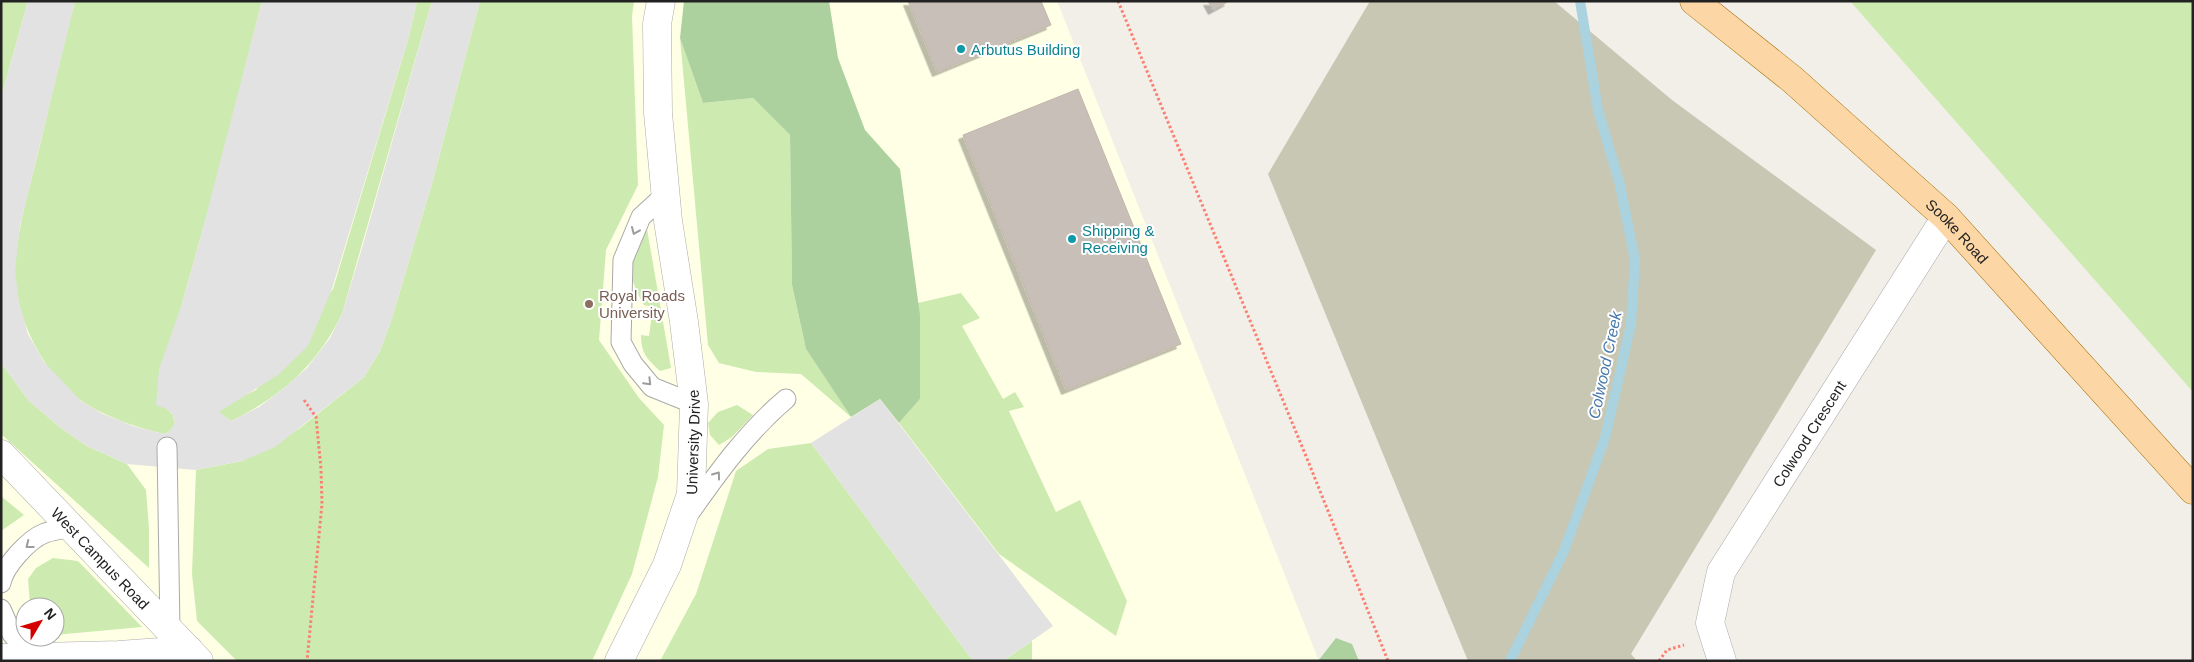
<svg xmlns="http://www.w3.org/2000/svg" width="2194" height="662" font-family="Arial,sans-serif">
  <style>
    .education { fill: #ffffe5; fill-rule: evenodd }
    .construction { fill: #c7c7b4 }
    .grass { fill: #cdebb0 }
    .forest { fill: #add19e }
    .parking { fill: #e2e2e2 }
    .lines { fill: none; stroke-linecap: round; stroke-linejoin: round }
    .stream { stroke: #aad3df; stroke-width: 10 }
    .building { fill: #c7bfb8; stroke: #c4b6ab; filter: url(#shadow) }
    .service-casing { stroke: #a9a9a9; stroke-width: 21 }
    .minor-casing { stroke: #a9a9a9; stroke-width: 29 }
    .primary-casing { stroke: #a06b00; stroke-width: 29 }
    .path { stroke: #fa8072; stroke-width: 3; stroke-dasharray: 2.5 2.5; stroke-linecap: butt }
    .service { stroke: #fff; stroke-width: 19 }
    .minor { stroke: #fff; stroke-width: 28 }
    .primary { stroke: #fcd6a4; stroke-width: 28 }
    .oneway { stroke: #9c9c9c }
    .culture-dot { fill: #0f9aa8; stroke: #fff; stroke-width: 2 }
    .education-dot { fill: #8d6e63; stroke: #fff; stroke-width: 2 }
    .labels { text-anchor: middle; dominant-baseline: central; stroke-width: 4; stroke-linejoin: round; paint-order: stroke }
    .culture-label { font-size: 15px; fill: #0d838f; stroke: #fff; text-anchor: start }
    .street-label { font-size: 15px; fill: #222; stroke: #fff }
    .education-label { font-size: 15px; fill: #785e54; stroke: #fff; text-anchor: start }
    .water-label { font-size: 16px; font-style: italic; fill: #4a7aab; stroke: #fff }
  </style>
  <defs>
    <filter id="shadow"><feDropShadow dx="-4.5" dy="4.5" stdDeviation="0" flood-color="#0004"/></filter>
  </defs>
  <rect width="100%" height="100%" fill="#f2efe9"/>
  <path class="education" d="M1 1H1057L1319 661H1ZM25 607H55V637H25Z"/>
  <path class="construction" d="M1370 1H1554L1672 100 1876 250 1631 654 1637 661H1468L1268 174Z"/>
  <g class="grass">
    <path d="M1 1H28L1 98Z"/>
    <path d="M75 1H262L216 182 182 304 167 409 173 415 175 424 170 431 164 434C135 427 108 418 83 402 44 377 13 314 15 268 17 229 29 190 38 153 50 102 62 52 75 1Z"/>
    <path d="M417 1H432L342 314C317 365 282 396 231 421L218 412 239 398 256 390 333 289 409 36Z"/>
    <path d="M480 1H634L632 16 638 185 606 250 599 340 639 398 664 425 658 477 632 574 592 661H237L197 621 192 574 196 470 242 461 300 428 364 377 380 351 392 318 433 180Z"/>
    <path d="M1850 1H2193V392Z"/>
    <path d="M680 38 703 103 753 98 790 135 792 285 806 349 851 417 801 374 756 372 719 363 708 345Z"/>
    <path d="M646 223 671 368 660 371C647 359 641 353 641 335L649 336 653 307 644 305C624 272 629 255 646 223Z"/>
    <path d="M961 293 980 318 962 326 1003 399 1015 392 1024 407 1009 411 1056 512 1080 500 1127 601 1116 636 999 554 899 423 920 399 918 303Z"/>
    <path d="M1 363 29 401 61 428 87 446 127 464 146 490 149 528V568L1 434Z"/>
    <path d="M737 405 753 415 732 437 719 445 710 435 708 423 718 412Z"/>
    <path d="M811 443 973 661H660L696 594 736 471 768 449Z"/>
    <path d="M1 496 24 515 1 531Z"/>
    <path d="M53 558 78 561 142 627 55 635V607H32L30 604 28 579 36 568Z"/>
    <path d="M1032 641V661H1003Z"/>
  </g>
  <g class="forest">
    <path d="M684 1H829L838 58 865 130 900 169 920 315V399L899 423 880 399 851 417 806 349 792 285 790 135 753 98 703 103 680 38Z"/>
    <path d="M1336 638 1352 644 1359 661H1318Z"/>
  </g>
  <g class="parking">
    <path d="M28 1H75L20 226 15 270 19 303 28 334 44 362 81 401 103 414 133 426 164 434 170 431 175 423 173 415 167 409 156 405 159 369 182 304 199 243 262 1H417L409 36 332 289 308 346 278 375 219 412 231 421 259 407 283 389 307 368 330 338 342 314 362 248 432 1H480L433 180 392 318 380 351 364 377 275 447 242 461 196 470 127 464 87 446 61 428 29 401 1 363V98Z"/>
    <path d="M880 399 1053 626 1003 661H973L811 443Z"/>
  </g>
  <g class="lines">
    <path class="stream" d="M1510 661 1564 551 1605 438 1631 324 1635 260 1620 185 1598 110 1580 1"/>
  </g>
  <g class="building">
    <path d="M908 1H1041L1051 25 937 72Z"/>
    <path d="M1208 1H1229L1213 10Z"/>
    <path d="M1078 89 1181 344 1066 390 963 135Z"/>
  </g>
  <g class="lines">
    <g class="service-casing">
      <g id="service">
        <path d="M666 194 641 217 623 260 621 342 633 364 652 387 694 404"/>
        <path d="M167 447 170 630"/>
        <path d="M691 511C719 471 748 431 786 399"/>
        <path d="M1 583C4 566 29 539 45 533 53 530 63 529 72 527"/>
        <path d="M1 609 12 634 32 658"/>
      </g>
    </g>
    <g class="minor-casing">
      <g id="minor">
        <path id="s1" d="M1 454 199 661"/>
        <path d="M1 658 119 655 189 650"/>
        <path id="s2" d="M619 661 667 565 691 494 694 404 684 322 668 221 658 113 657 24 661 1"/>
        <path id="s3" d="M1722 661 1710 623 1721 572 1946 217"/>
      </g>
    </g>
    <g class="primary-casing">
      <g id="primary">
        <path id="s4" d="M1694 1 1793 80 1946 217 2193 490"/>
      </g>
    </g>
    <g class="path">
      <path d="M1118 1 1308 461 1388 661"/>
      <path d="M304 400 316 417 321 469 322 504 307 661"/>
      <path d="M1659 661 1667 650 1684 645"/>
    </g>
    <use href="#service" class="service"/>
    <use href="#minor" class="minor"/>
    <use href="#primary" class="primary"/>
  </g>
  <defs><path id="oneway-chevron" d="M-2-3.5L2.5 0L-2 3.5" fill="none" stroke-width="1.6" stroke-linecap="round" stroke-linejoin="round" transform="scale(1.25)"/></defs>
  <g class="oneway">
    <use href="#oneway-chevron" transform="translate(635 231) rotate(113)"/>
    <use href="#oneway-chevron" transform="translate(648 382) rotate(46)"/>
    <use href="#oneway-chevron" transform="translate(717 475) rotate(-54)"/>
    <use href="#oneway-chevron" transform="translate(29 545) rotate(142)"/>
  </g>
  <g class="culture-dot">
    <circle cx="961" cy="49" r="5"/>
    <circle cx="1072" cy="239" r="5"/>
  </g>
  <circle class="education-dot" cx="589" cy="304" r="5"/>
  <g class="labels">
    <g class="culture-label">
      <text x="971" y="49">Arbutus Building</text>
      <text x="1082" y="230">Shipping &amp;<tspan x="1082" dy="17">Receiving</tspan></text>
    </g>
    <g class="street-label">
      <text stroke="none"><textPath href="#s4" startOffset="350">Sooke Road</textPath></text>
      <text stroke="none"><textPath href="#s3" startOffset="256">Colwood Crescent</textPath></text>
      <text stroke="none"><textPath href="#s2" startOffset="234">University Drive</textPath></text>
      <text stroke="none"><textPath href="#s1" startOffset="144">West Campus Road</textPath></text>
    </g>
    <g class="education-label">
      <text x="599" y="295">Royal Roads<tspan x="599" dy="17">University</tspan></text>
    </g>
    <g class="water-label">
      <text transform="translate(1605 365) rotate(-78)">Colwood Creek</text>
    </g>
  </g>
  <rect width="2194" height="662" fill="none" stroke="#222222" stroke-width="5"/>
  <g transform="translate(40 622) rotate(52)"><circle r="24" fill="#ffffff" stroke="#a7a7a7"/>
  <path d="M0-4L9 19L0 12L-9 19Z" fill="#d40000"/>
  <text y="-8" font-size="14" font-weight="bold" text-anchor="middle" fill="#222222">N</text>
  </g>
</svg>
